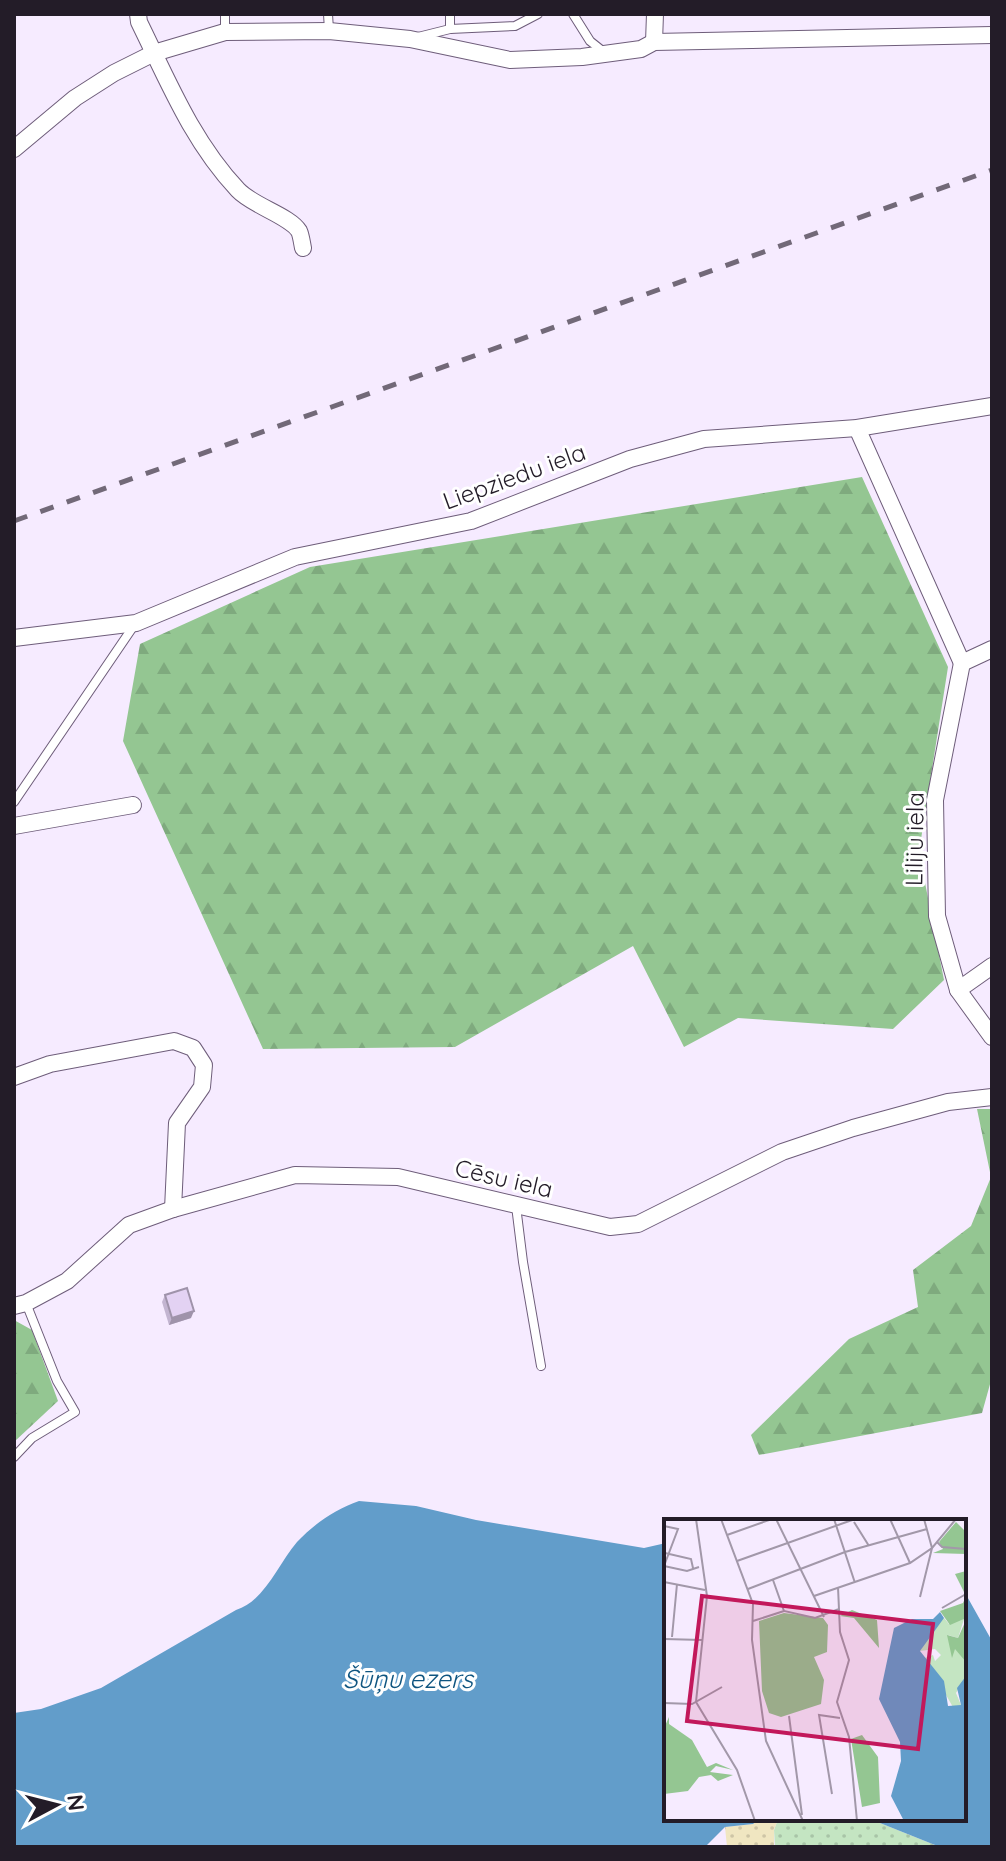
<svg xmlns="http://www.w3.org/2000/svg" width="1006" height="1861" font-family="Quicksand,sans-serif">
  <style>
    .grass { fill: url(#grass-dots) }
    .forest { fill: url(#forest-firs) }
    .sand { fill: url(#sand-dots) }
    .water { fill: #629dca }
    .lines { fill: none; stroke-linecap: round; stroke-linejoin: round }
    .lane-casing { stroke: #6e5d7a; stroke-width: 10 }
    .street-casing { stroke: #6e5d7a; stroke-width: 18 }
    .lane { stroke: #fff; stroke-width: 8 }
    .street { stroke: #fff; stroke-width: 16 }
    .rail { stroke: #726978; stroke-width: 5; stroke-dasharray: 14 14; stroke-linecap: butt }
    .wall { fill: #c3b5d1 }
    .shaded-wall { fill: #9f93aa }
    .building { fill: #e3d2f3; stroke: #9f93aa; stroke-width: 2 }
    .labels { text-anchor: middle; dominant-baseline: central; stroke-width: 6; stroke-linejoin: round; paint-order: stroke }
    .street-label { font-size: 24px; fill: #231c28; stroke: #fff }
    .water-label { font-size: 26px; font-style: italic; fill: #0f5580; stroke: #fff }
    .inset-road { fill: none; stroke: #a298a9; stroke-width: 2 }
    .view { fill: #c2185b; fill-opacity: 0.15; stroke: #c2185b; stroke-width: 4 }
    .inset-edge { fill: none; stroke: #231c28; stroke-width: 4 }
  </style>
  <defs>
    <pattern id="grass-dots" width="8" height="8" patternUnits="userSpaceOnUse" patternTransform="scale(2)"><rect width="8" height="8" fill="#c4e5c2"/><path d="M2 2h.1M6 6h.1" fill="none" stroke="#a8c4a7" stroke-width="1.8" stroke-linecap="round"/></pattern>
    <pattern id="forest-firs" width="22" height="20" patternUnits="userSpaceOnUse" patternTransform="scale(2)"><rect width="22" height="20" fill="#94c692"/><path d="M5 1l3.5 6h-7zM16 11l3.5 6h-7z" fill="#7faa7e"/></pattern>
    <pattern id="sand-dots" width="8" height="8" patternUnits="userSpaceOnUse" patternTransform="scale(2)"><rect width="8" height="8" fill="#f0e6c1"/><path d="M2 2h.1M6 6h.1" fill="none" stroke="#cec5a6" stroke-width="1.8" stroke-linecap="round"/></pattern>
  </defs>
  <rect width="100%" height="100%" fill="#f6ebff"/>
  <path class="grass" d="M778 1819H870L940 1847H775L774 1830Z"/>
  <g class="forest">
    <path d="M862 477 948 667 919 852 944 980 893 1029 738 1018 684 1047 633 946 455 1047 263 1049 123 741 140 644 310 567Z"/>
    <path d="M977 1109H992V1377L982 1413 759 1455 751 1435 849 1339 918 1307 913 1270 971 1226 991 1177Z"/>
    <path d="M14 1320 32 1330 58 1401 14 1442Z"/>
  </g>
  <path class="sand" d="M759 1819H778L774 1830V1847H727L725 1827 753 1824Z"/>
  <g class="water">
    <path d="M359 1501 416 1506 476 1520 644 1548 666 1543V1819H759L753 1824 725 1827 705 1847H14V1713L41 1709 101 1688 236 1610C265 1601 278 1564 297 1542 315 1523 336 1509 359 1501Z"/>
    <path d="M964 1591 992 1641V1847H940L870 1819H964Z"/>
  </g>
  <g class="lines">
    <g class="lane-casing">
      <g id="lane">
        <path d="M225 14V31"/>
        <path d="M328 14 329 30"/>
        <path d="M450 14V29"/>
        <path d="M573 14 590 41 605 53"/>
        <path d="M418 37 450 29 515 26 538 14"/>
        <path d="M14 802 135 624"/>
        <path d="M516 1206 523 1262 541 1366"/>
        <path d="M14 1457 32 1438 75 1412 57 1381 26 1303"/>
      </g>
    </g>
    <g class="street-casing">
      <g id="street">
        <path d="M138 14 139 22C168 81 192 141 238 190 253 206 290 216 299 231 301 235 302 243 303 248"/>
        <path d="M654 42 655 14"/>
        <path d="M14 149 75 98 114 73 154 53 225 32 329 31 410 39 510 60 582 57 641 49 654 42 992 35"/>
        <path d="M857 428 962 663"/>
        <path d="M14 638 136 623 295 557 471 521 630 459 704 439 857 428 992 406"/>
        <path d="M992 649 962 663 935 800 937 916 958 990 992 1037"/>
        <path d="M14 826 133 805"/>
        <path d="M958 990 992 966"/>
        <path d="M14 1077 50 1064 174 1041 193 1048 204 1065 202 1087 177 1123 173 1209"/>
        <path d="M14 1306 26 1303 67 1281 129 1225 173 1209 295 1175 398 1177 610 1227 638 1224 782 1152 853 1128 948 1102 992 1097"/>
      </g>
    </g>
    <use href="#lane" class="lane"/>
    <use href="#street" class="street"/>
    <path class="rail" d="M14 521 992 170"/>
  </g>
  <path class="wall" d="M165 1295 191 1318 169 1325 162 1302Z"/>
  <path class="shaded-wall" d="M194 1311 191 1318 169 1325 172 1318Z"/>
  <path class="building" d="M187 1288 194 1311 172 1318 165 1295Z"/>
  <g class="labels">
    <g class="street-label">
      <text transform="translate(514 476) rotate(-20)">Liepziedu iela</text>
      <text transform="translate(914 839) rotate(-89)">Liliju iela</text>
      <text transform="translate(504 1178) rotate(13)">Cēsu iela</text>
    </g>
    <g class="water-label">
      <text x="408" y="1678">Šūņu ezers</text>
    </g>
  </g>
  <g transform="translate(664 1519)">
    <rect width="302" height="302" fill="#f6ebff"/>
    <path d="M301 97 294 119 284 116 302 143V157L292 174 297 186 290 190 261 139 269 136 271 142 277 136 271 130 256 132 273 101 280 99 285 105Z" fill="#c4e5c2"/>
    <path d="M292 3 302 13V35L269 34 279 30 275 23ZM302 52V99L286 106 276 92 299 84 302 77 291 55ZM188 91 213 101 215 129 190 99 176 97ZM120 94 159 99 164 106 163 133 150 138 160 161 157 185 117 198 105 194 98 172 95 102ZM302 101V143L291 130 288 139 283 116 294 119ZM5 198V205L28 221 43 248 52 244 69 251 52 247 46 253 69 256 54 262 47 256 35 258 24 272 0 275V209ZM198 216 214 238 216 284 198 288 187 220Z" fill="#94c692"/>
    <path d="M276 93 280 99 256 132 280 162 284 187 297 186 293 169 302 157V302H240L227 277 237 242 236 223 215 180 230 109 248 100H269Z" fill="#629dca"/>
    <path class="inset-road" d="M32 0 43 77 32 183 73 251 91 302M57 0 89 85 88 121 102 222 139 302M112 0 160 98M170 0 191 64M226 0 246 44M190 3 205 27M0 7 14 10 0 47M63 16 108 0M273 23 278 28 302 30M1 34 27 40 29 49M73 42 191 0M0 47 23 52 35 48M109 61 120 92 151 99 175 90M0 63 41 71M174 68 176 113 185 141 173 183 185 218 193 302M84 70 181 33 263 10M150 77 246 44 268 29 260 0M256 78 268 29 292 0M278 89 302 75M89 102 120 92M8 118 13 65M0 120 38 121M0 184 28 185 58 168M125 197 138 296M168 275 155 196 176 199"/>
    <path class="view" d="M38 77 269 105 254 230 23 202Z"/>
    <rect width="302" height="302" class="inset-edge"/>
  </g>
  <rect width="1006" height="1861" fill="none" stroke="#231c28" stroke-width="32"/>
  <g transform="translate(56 1805) rotate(83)" stroke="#ffffff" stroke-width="6" paint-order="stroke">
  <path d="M0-6L14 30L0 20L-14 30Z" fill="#231c28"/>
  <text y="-12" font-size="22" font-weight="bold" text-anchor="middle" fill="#231c28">N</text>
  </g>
</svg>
